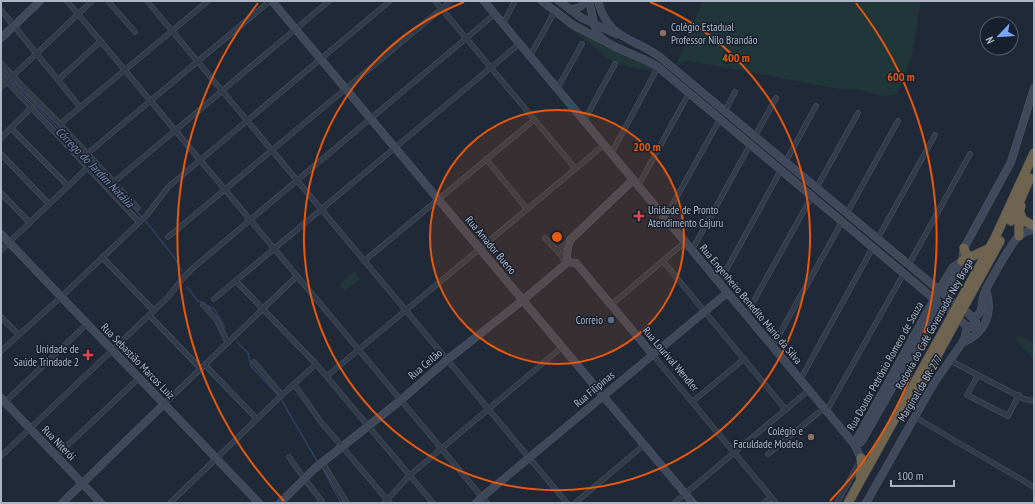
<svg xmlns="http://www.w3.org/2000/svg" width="1035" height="504" font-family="'PT Sans Narrow',sans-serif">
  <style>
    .green { fill: #213639 }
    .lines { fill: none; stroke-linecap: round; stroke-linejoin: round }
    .stream { stroke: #2f415f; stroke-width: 1.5 }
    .street-casing { stroke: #505867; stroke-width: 5.5 }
    .secondary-casing { stroke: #505867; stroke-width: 8 }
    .highway-casing { stroke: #3d4553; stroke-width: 10 }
    .street { stroke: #323b49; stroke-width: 4.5 }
    .secondary { stroke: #40495c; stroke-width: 7 }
    .highway { stroke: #6f644f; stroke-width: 9 }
    .ring { fill: none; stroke: #e8590c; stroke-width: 2 }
    .education-dot { fill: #8d6e63; stroke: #18202d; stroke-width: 1.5 }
    .health-dot { fill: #e0444e; stroke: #18202d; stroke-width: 1.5 }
    .service-dot { fill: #5c6f8a; stroke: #18202d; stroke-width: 1.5 }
    .labels { text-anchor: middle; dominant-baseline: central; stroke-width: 3; stroke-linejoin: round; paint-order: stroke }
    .poi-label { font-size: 11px; fill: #acb5c6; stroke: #18202d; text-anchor: end }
    .street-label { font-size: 11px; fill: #acb5c6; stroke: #18202d }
    .water-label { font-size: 12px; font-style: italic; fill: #738ab0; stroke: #18202d }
    .centre { fill: #e8590c; stroke: #18202d; stroke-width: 2 }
    .ring-label { font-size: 12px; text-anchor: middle; font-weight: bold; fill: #e8590c; stroke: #18202d; stroke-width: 3; stroke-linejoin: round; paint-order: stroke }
  </style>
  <rect width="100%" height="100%" fill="#1f2938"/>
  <g class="green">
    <path d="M703 1H921L911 60 897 94 884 96 855 89H840L689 61 676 65Z"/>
    <path d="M572 27 651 66 652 71 615 64 571 29Z"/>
    <path d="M354 271 360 279 345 291 339 284Z"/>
    <path d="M1018 335 1034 343V359L1015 340Z"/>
  </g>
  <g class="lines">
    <g class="stream">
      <path d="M1 69 142 217"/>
      <path d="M145 220 174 257 182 271"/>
      <path d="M187 287 197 300 215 310 225 328"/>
      <path d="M237 342 248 353 251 366 277 394"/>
      <path d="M282 401 317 461"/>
      <path d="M323 469 341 503"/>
    </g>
    <g class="street-casing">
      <g id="street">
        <path d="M67 1 487 503"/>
        <path d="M108 1 135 32"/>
        <path d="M147 1 567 503"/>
        <path d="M435 1 575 168"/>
        <path d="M1 10 80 107"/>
        <path d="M503 24 515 1"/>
        <path d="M530 56 555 11"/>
        <path d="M1 63 27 91 60 124 138 208"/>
        <path d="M1 75 139 222"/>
        <path d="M58 80 101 41"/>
        <path d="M1 87 92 1"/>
        <path d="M557 89 582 44"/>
        <path d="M725 111 735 92"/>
        <path d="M584 121 615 64"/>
        <path d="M60 124 208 1"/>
        <path d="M11 128 68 186"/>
        <path d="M755 136 776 98"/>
        <path d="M1 138 32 107"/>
        <path d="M88 153 270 1"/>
        <path d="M1 154 49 204"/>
        <path d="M611 154 658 67"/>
        <path d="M486 159 527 209"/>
        <path d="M786 161 816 106"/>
        <path d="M114 182 329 1"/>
        <path d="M638 186 689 93"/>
        <path d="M817 187 858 113"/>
        <path d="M1 193 30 223"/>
        <path d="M847 213 898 121"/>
        <path d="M665 218 720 119"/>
        <path d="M168 237 451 1"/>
        <path d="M545 238 561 255 566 263"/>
        <path d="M878 238 935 135"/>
        <path d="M1 250 88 167"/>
        <path d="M692 250 750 145"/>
        <path d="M557 251 569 241"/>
        <path d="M102 257 154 311"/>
        <path d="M364 261 534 120"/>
        <path d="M663 261 786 410"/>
        <path d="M909 264 970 154"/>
        <path d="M236 281 316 364 433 503"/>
        <path d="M719 283 781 170"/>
        <path d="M214 299 519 44"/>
        <path d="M203 305 216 319 228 343"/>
        <path d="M611 305 685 242"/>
        <path d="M149 315 201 369"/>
        <path d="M746 315 812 196"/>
        <path d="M1 317 18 334"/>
        <path d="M772 347 842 222"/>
        <path d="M1 351 61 297 147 215 168 187 390 1"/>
        <path d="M653 355 776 503"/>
        <path d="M949 360 1024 399 1034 401"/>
        <path d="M254 362 282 395"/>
        <path d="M205 365 257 419"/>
        <path d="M978 375 967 395 1008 416 1019 395"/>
        <path d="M327 376 604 145"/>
        <path d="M800 380 873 247"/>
        <path d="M294 384 321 422 390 503"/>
        <path d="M5 402 87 324"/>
        <path d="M692 402 744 359"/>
        <path d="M164 404 297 276"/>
        <path d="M826 412 904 273"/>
        <path d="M915 417 1034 487"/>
        <path d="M768 454 824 408"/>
        <path d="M1 456 168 297 184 277 193 268 495 14"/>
        <path d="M56 456 139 378"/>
        <path d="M289 457 304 478 323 503"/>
        <path d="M322 462 347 503"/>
        <path d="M170 503 282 395 316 364"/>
        <path d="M384 503 410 475 562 347"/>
        <path d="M575 503 644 445"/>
        <path d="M674 503 809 390"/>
        <path d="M764 503 771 497"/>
        <path d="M837 503 860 461"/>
      </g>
    </g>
    <g class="secondary-casing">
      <g id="secondary">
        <path d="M272 1 693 503"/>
        <path d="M484 1 854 444 861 458"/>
        <path d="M542 1 573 25 602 40"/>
        <path d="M559 1 582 18 616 34"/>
        <path d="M589 1C592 11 593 25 598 34 607 48 643 56 658 67L946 309"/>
        <path d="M598 1C608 40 633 37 660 57L951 300"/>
        <path d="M570 10 580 7 585 1"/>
        <path d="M1 38 40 1"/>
        <path d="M1 234 259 503"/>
        <path d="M566 263 568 247 570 240 633 180"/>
        <path d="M948 297 949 289 961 266 964 248 1011 162 1034 88"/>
        <path d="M968 313 976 322"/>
        <path d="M973 318C985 313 980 304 984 294 988 284 1013 240 1020 235 1024 232 1029 231 1034 229"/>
        <path d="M962 322 967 326 977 328"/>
        <path d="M962 343C985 333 994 314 986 290"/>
        <path d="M1 398 101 503"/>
        <path d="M854 444 942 285 953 267 962 261"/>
        <path d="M854 444 860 443 863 439 940 304"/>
        <path d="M62 503 164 404"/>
        <path d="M280 503 314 469 401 400 447 360 523 300 568 262 576 263 653 355"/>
        <path d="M476 503 482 497 727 293"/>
        <path d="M866 503 934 383 962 343 965 337 967 326"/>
      </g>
    </g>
    <g class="highway-casing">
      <g id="highway">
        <path d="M1020 213 1023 220 1034 226"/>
        <path d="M1011 221 1030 178"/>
        <path d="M1019 236V212L1021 206"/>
        <path d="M964 248 966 254 971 257"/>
        <path d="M962 261 990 248"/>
        <path d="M911 403 1000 241"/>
        <path d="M860 476 862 467 861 458"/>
        <path d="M848 503 995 238 1034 153"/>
      </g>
    </g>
    <use href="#street" class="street"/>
    <use href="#secondary" class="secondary"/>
    <use href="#highway" class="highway"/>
  </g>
  <circle cx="557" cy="237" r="127" fill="#e8590c" fill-opacity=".12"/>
  <g class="ring">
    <circle cx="557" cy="237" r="127"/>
    <path d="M650 2A253 253 0 1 1 464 2"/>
    <path d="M284 501A380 380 0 0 1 258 3M856 3A380 380 0 0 1 830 501"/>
  </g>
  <g class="education-dot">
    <circle cx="663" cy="33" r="4"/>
    <circle cx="811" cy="437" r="4"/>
  </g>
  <g class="health-dot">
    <path d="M637 210h4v4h4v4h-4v4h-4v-4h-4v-4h4z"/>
    <path d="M86 349h4v4h4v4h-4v4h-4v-4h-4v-4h4z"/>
  </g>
  <circle class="service-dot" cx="611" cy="320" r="4"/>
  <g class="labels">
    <g class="poi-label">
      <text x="671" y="27" text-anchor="start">Colégio Estadual<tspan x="671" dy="13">Professor Nilo Brandão</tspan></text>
      <text x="648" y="210" text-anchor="start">Unidade de Pronto<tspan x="648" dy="13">Atendimento Cajuru</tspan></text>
      <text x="603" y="320">Correio</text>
      <text x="79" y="349">Unidade de<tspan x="79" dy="13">Saúde Trindade 2</tspan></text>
      <text x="803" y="431">Colégio e<tspan x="803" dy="13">Faculdade Modelo</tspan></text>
    </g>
    <g class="street-label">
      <text transform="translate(491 245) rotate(50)">Rua Amador Bueno</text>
      <text transform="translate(751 304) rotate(50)">Rua Engenheiro Benedito Mário da Silva</text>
      <text transform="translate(934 324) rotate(-61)">Rodovia do Café Governador Ney Braga</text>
      <text transform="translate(671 359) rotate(50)">Rua Lourival Wendler</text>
      <text transform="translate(138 361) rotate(46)">Rua Sebastião Marcos Luiz</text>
      <text transform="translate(425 364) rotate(-40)">Rua Ceilão</text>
      <text transform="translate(885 366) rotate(-61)">Rua Doutor Petrônio Romero de Souza</text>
      <text transform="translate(920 388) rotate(-59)">Marginal da BR-277</text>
      <text transform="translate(594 389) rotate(-40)">Rua Filipinas</text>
      <text transform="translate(59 443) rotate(46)">Rua Niterói</text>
    </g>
    <g class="water-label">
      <text transform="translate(95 167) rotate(46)">Córrego do Jardim Natália</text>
    </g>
  </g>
  <circle cx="557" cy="237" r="6" class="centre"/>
  <g class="ring-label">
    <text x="736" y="62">400 m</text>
    <text x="901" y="81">600 m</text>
    <text x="647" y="151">200 m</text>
  </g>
  <rect width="1035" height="504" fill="none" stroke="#acb5c6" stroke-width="4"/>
  <g transform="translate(999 36) rotate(245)"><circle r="19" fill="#18202d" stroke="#535c6a"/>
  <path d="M0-3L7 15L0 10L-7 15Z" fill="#79a7fe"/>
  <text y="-6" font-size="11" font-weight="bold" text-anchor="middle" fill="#acb5c6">N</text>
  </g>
  <path d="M891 480v6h63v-6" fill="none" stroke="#acb5c6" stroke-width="2"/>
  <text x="897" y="480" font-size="12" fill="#acb5c6" stroke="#18202d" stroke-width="3" paint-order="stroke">100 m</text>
</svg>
